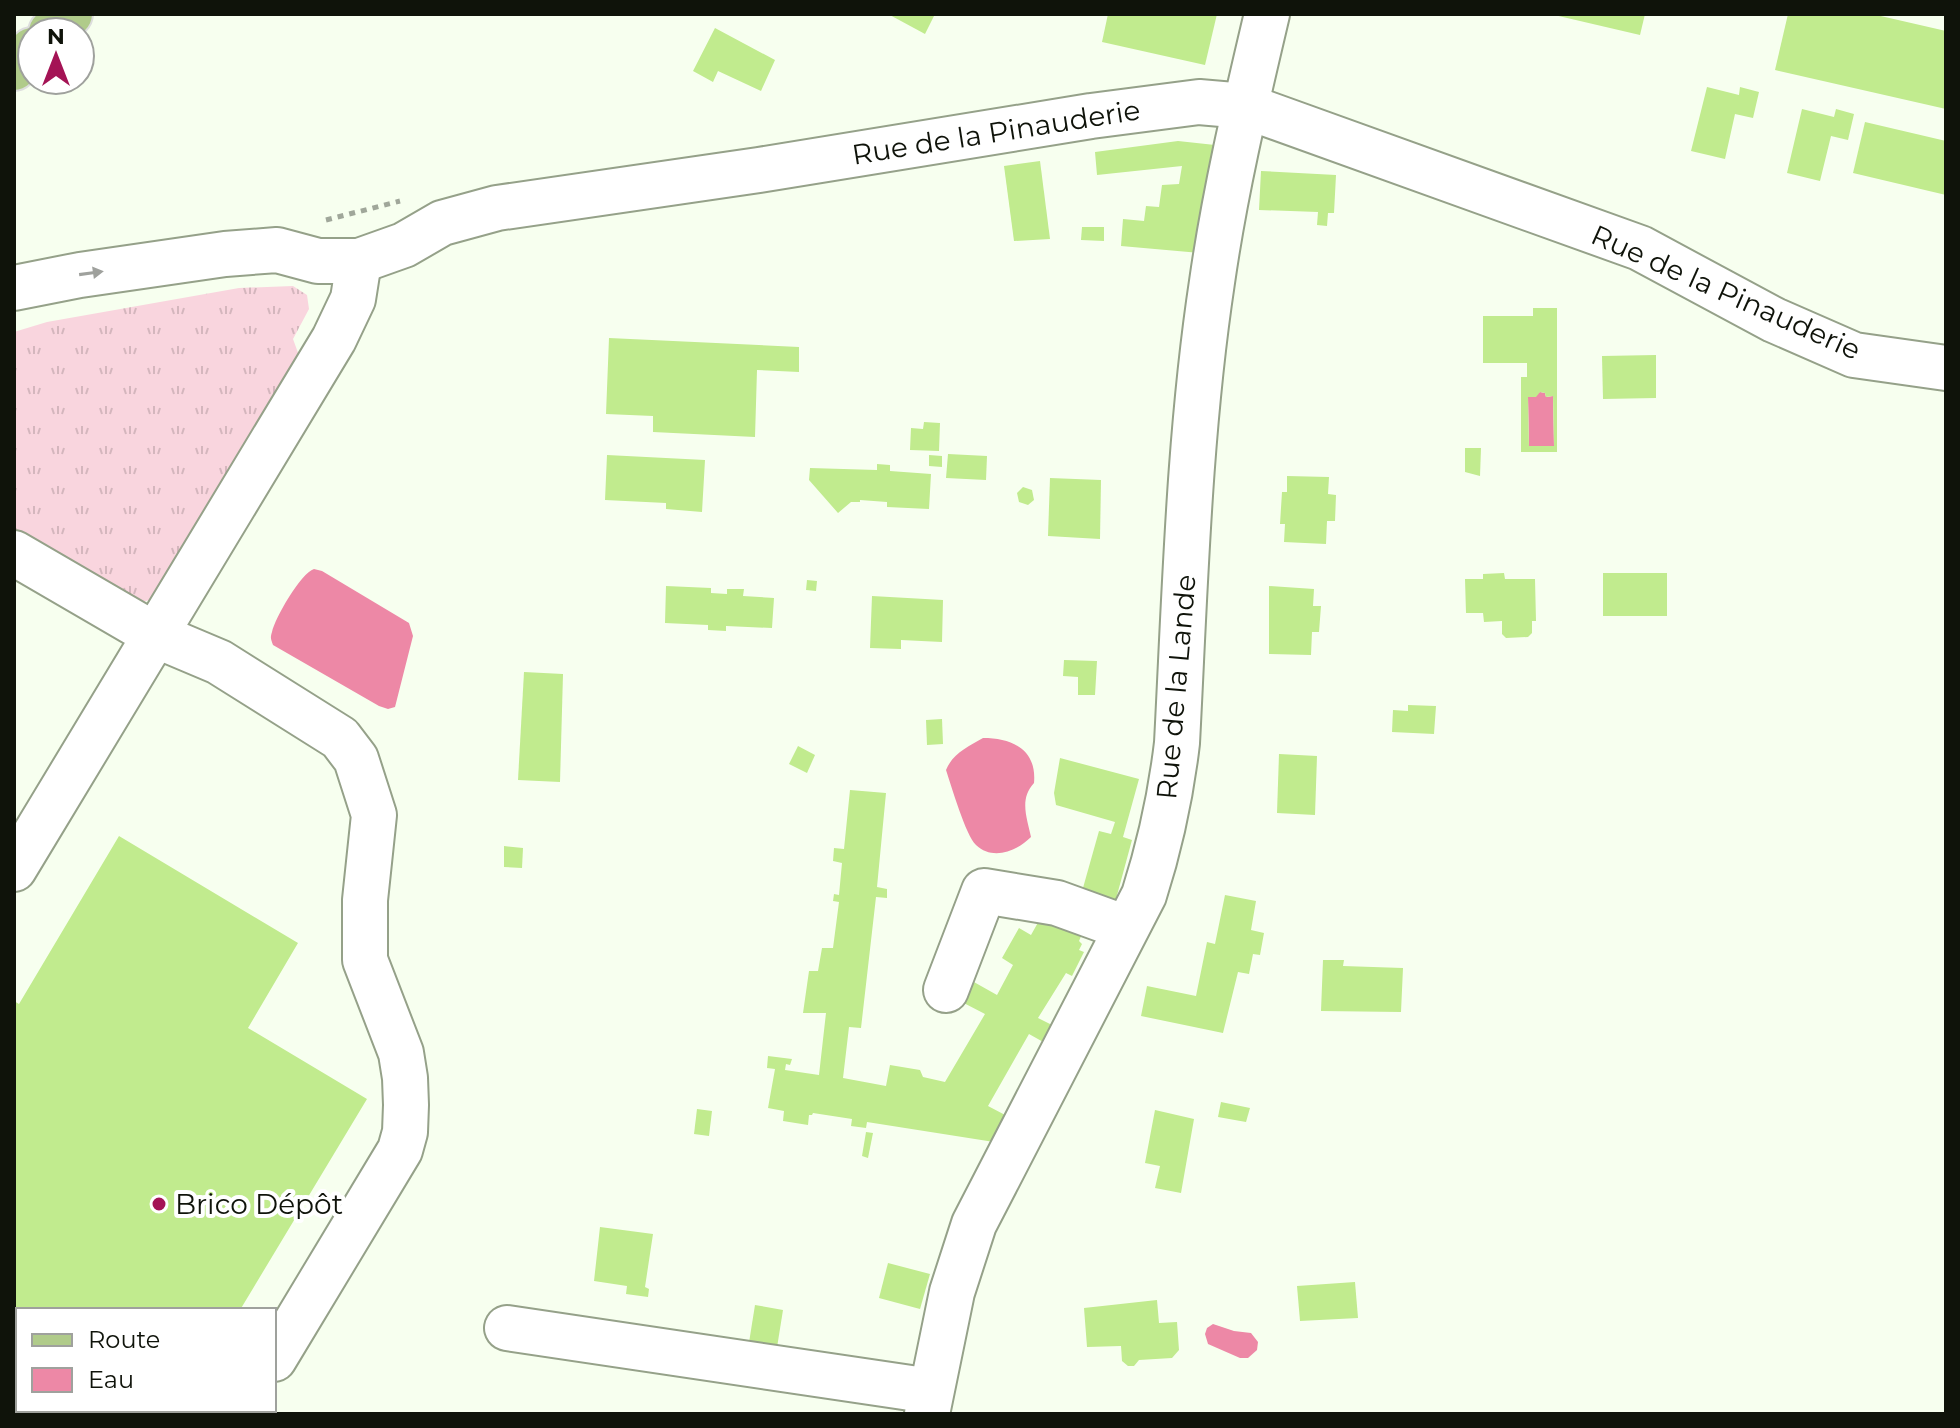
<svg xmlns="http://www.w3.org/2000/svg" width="1960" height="1428" font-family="Montserrat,sans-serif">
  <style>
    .grass { fill: url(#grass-tufts) }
    .water { fill: #ed88a6 }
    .building { fill: #c1eb8e; fill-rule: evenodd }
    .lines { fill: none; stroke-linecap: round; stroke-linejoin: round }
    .minor-casing { stroke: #95a189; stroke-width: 48 }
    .major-casing { stroke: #dddedd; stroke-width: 48 }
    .path { stroke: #a0a79a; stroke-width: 5; stroke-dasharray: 6 6; stroke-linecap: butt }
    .minor { stroke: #fff; stroke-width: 44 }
    .major { stroke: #b0cb8a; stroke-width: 44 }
    .oneway { fill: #9fa19d }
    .poi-dot { fill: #a41355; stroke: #fff; stroke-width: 3 }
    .labels { text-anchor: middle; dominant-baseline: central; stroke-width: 8; stroke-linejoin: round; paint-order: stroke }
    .street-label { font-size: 28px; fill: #0f130a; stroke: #fff }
    .poi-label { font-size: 28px; fill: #0f130a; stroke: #fff; text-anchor: start }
  </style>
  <defs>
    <pattern id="grass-tufts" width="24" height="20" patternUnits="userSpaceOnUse" patternTransform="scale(2)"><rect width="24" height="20" fill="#f9d5de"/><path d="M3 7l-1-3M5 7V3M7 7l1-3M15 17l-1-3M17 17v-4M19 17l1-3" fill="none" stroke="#d4b6bd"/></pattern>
  </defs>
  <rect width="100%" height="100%" fill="#f7ffef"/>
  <path class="grass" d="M293 286 307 295 309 309 293 339 301 361 157 598 131 605 14 537V332L47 322 239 288Z"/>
  <g class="water">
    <path d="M1540 392 1545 393 1546 397 1553 396 1554 446H1529L1528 397Z"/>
    <path d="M314 569 322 571 409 623 413 636 395 707 388 709 379 706 273 645C271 639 270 638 272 632 275 618 301 573 314 569Z"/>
    <path d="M983 738C1013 738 1037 750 1034 783 1019 799 1027 818 1031 837 1017 851 993 861 976 845 966 836 951 785 946 770 953 753 968 747 983 738Z"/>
    <path d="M1213 1324 1234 1331 1251 1333 1258 1342 1257 1350 1248 1358H1240L1208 1344 1205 1334 1207 1328Z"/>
  </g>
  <g class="building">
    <path d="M888 14H935L925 34Z"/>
    <path d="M1108 14H1217L1205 65 1102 42Z"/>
    <path d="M1550 14H1645L1640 35Z"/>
    <path d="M1788 14H1872L1946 31V109L1775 70Z"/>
    <path d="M715 28 775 60 761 91 718 71 713 82 693 71Z"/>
    <path d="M1707 87 1739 95 1740 87 1759 92 1753 118 1735 114 1725 159 1691 151Z"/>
    <path d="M1802 109 1834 117 1836 109 1854 114 1848 140 1831 136 1820 181 1787 173Z"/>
    <path d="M1865 122 1946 141V195L1853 173Z"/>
    <path d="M1178 141 1215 145 1200 253 1121 246 1123 219 1144 221 1146 206 1159 207 1162 185 1179 184 1182 166 1097 175 1095 152Z"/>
    <path d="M1040 161 1050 239 1014 241 1004 166Z"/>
    <path d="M1261 171 1336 175 1334 213H1328L1327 226 1317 225 1318 212 1259 210Z"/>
    <path d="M1082 227H1104V241L1081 240Z"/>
    <path d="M1533 308H1557V452H1521V377H1527V363H1483V316H1533ZM1540 392 1545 393 1546 397 1553 396 1554 446H1529L1528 397H1536Z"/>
    <path d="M609 338 799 347V372L757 370 755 437 653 432V416L606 414Z"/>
    <path d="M1656 355V398L1603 399 1602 356Z"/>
    <path d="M924 422 940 423 939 451 910 450 911 428 923 429Z"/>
    <path d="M1465 448H1481L1480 476 1465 472Z"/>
    <path d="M948 454 987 456 986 480 946 478Z"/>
    <path d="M607 455 705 460 702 512 666 509V503L605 500Z"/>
    <path d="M929 455 942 456V467L929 466Z"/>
    <path d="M877 464 890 465V471L931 474 929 509 887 507V502L860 500V502H851L838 513 809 480 810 468 877 470Z"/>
    <path d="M1287 476 1329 477 1328 494 1336 495 1335 521H1327L1326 544 1284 542 1285 524H1280L1282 492H1287Z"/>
    <path d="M1050 478 1101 480 1100 539 1048 536Z"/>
    <path d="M1023 487 1032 490 1034 500 1028 505 1019 502 1017 493Z"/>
    <path d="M1504 573 1505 579H1535L1536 621H1532V633L1528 637 1506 638 1502 634V621L1484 622 1483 613H1466L1465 579H1483V574Z"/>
    <rect x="1603" y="573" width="64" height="43"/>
    <path d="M807 580 817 581 816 591 806 590Z"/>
    <path d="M666 586 711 588V593L727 594V589H744L743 596 774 598 772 628 726 626V631L708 630V625L665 623Z"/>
    <path d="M1269 586 1314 589 1313 606H1321L1319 632H1312L1311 655 1269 654Z"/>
    <path d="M872 596 943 600 942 642 901 640V649L870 648Z"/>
    <path d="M1064 660 1097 661 1095 695H1078V677L1063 676Z"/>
    <path d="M524 672 563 674 560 782 518 780Z"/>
    <path d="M1408 705 1436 706 1434 734 1392 732 1393 710 1408 711Z"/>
    <path d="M942 719 943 744 927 745 926 720Z"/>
    <path d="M798 746 815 755 807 773 789 764Z"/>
    <path d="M1279 754 1317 756 1315 815 1277 813Z"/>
    <path d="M1060 758 1139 779 1123 837 1132 840 1113 910 1081 895 1099 831 1111 834 1115 822 1056 805 1054 793Z"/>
    <path d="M850 790 886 793 877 887 887 889V898L876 897 861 1028 849 1027 843 1078 886 1086 890 1065 920 1070 923 1077 945 1082 985 1014 956 999 965 977 997 995 1013 965 1002 958 1019 928 1031 935 1045 910 1086 925 1079 941 1082 944 1079 950 1084 952 1072 976 1066 973 1038 1018 1054 1026 1045 1043 1029 1034 988 1106 1007 1116 994 1142 867 1122 866 1128 851 1126 852 1119 813 1113 812 1115H809L808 1125 783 1121 784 1111 768 1108 775 1069 767 1068 768 1056 792 1059 790 1065 786 1064 785 1070 819 1075 826 1013H803L809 971H818L822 948H833L839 902 833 901 834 894 839 895 842 863 833 861 834 848 844 849Z"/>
    <path d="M119 836 298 943 248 1028 367 1099 240 1310H18V1410H180L177 1414H14V1001L19 1004Z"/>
    <path d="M504 846 523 848 522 868 504 867Z"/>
    <path d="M1225 895 1256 901 1251 930 1264 933 1260 955 1253 954 1249 974 1238 972 1223 1033 1141 1016 1147 986 1196 996 1207 942 1215 944Z"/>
    <path d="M1323 960H1344L1343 966 1403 968 1401 1012 1321 1011Z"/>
    <path d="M1221 1102 1250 1108 1246 1122 1218 1117Z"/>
    <path d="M697 1109 712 1111 709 1136 694 1134Z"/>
    <path d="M1155 1110 1194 1119 1181 1193 1155 1188 1160 1166 1145 1163Z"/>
    <path d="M866 1132 873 1133 868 1158 862 1156Z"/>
    <path d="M600 1227 653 1234 645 1287 649 1289 648 1297 626 1294 627 1286 594 1281Z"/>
    <path d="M888 1263 930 1274 920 1309 879 1298Z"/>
    <path d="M1355 1282 1358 1318 1300 1321 1297 1286Z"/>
    <path d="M1157 1300 1159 1323 1177 1322 1179 1350 1172 1358 1139 1360 1134 1366H1128L1122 1361 1121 1346 1087 1347 1084 1308Z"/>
    <path d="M755 1305 783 1310 775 1360 747 1355Z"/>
  </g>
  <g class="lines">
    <g class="minor-casing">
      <g id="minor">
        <path d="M14 288 80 275 225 254 277 250 318 261H359L404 245 442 223 497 208 759 170 1091 116 1199 102 1245 106 1640 248 1774 320 1854 355 1946 368"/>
        <path d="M14 553 155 635 219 662 340 738 356 759 374 815 365 900V960L401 1053 405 1078 406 1105 405 1132 400 1150 274 1359"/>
        <path d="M14 869 334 339 353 299 359 261"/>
        <path d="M946 990 984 891 1057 903 1126 928"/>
        <path d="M507 1328 931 1391"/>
        <path d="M241 1414 243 1410"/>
        <path d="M927 1414 952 1292 974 1224 1144 895C1160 845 1171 794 1177 743 1185 590 1189 434 1212 282 1225 191 1246 103 1267 14"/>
      </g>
    </g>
    <g class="major-casing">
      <g id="major">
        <path d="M51 32 70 14"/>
        <path d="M14 68 32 50"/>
      </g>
    </g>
    <path class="path" d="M326 220 400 201"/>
    <use href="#minor" class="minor"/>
    <use href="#major" class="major"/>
  </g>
  <defs><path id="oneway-solid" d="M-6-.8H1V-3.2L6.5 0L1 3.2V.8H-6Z" transform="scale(2)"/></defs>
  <use class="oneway" href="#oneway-solid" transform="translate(91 273) rotate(-8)"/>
  <circle class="poi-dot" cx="159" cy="1204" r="8"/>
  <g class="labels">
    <g class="street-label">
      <text transform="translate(996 132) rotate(-9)">Rue de la Pinauderie</text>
      <text transform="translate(1726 292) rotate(24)">Rue de la Pinauderie</text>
      <text transform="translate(1176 687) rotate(-85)">Rue de la Lande</text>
    </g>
    <g class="poi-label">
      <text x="175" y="1204">Brico Dépôt</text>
    </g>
  </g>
  <rect width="1960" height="1428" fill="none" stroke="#0f130a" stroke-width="32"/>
  <rect x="16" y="1308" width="260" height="104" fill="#ffffff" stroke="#9fa19d" stroke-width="2"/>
  <rect x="32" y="1334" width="40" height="12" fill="#b0cb8a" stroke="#9fa19d" stroke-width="2"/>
  <text x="88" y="1348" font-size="24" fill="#0f130a">Route</text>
  <rect x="32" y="1368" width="40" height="24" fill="#ed88a6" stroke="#9fa19d" stroke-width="2"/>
  <text x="88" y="1388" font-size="24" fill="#0f130a">Eau</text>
  <g transform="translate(56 56)"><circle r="38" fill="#ffffff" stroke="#9fa19d" stroke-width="2"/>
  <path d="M0-6L14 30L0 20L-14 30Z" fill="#a41355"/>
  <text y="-12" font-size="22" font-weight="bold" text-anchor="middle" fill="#0f130a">N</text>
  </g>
</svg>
